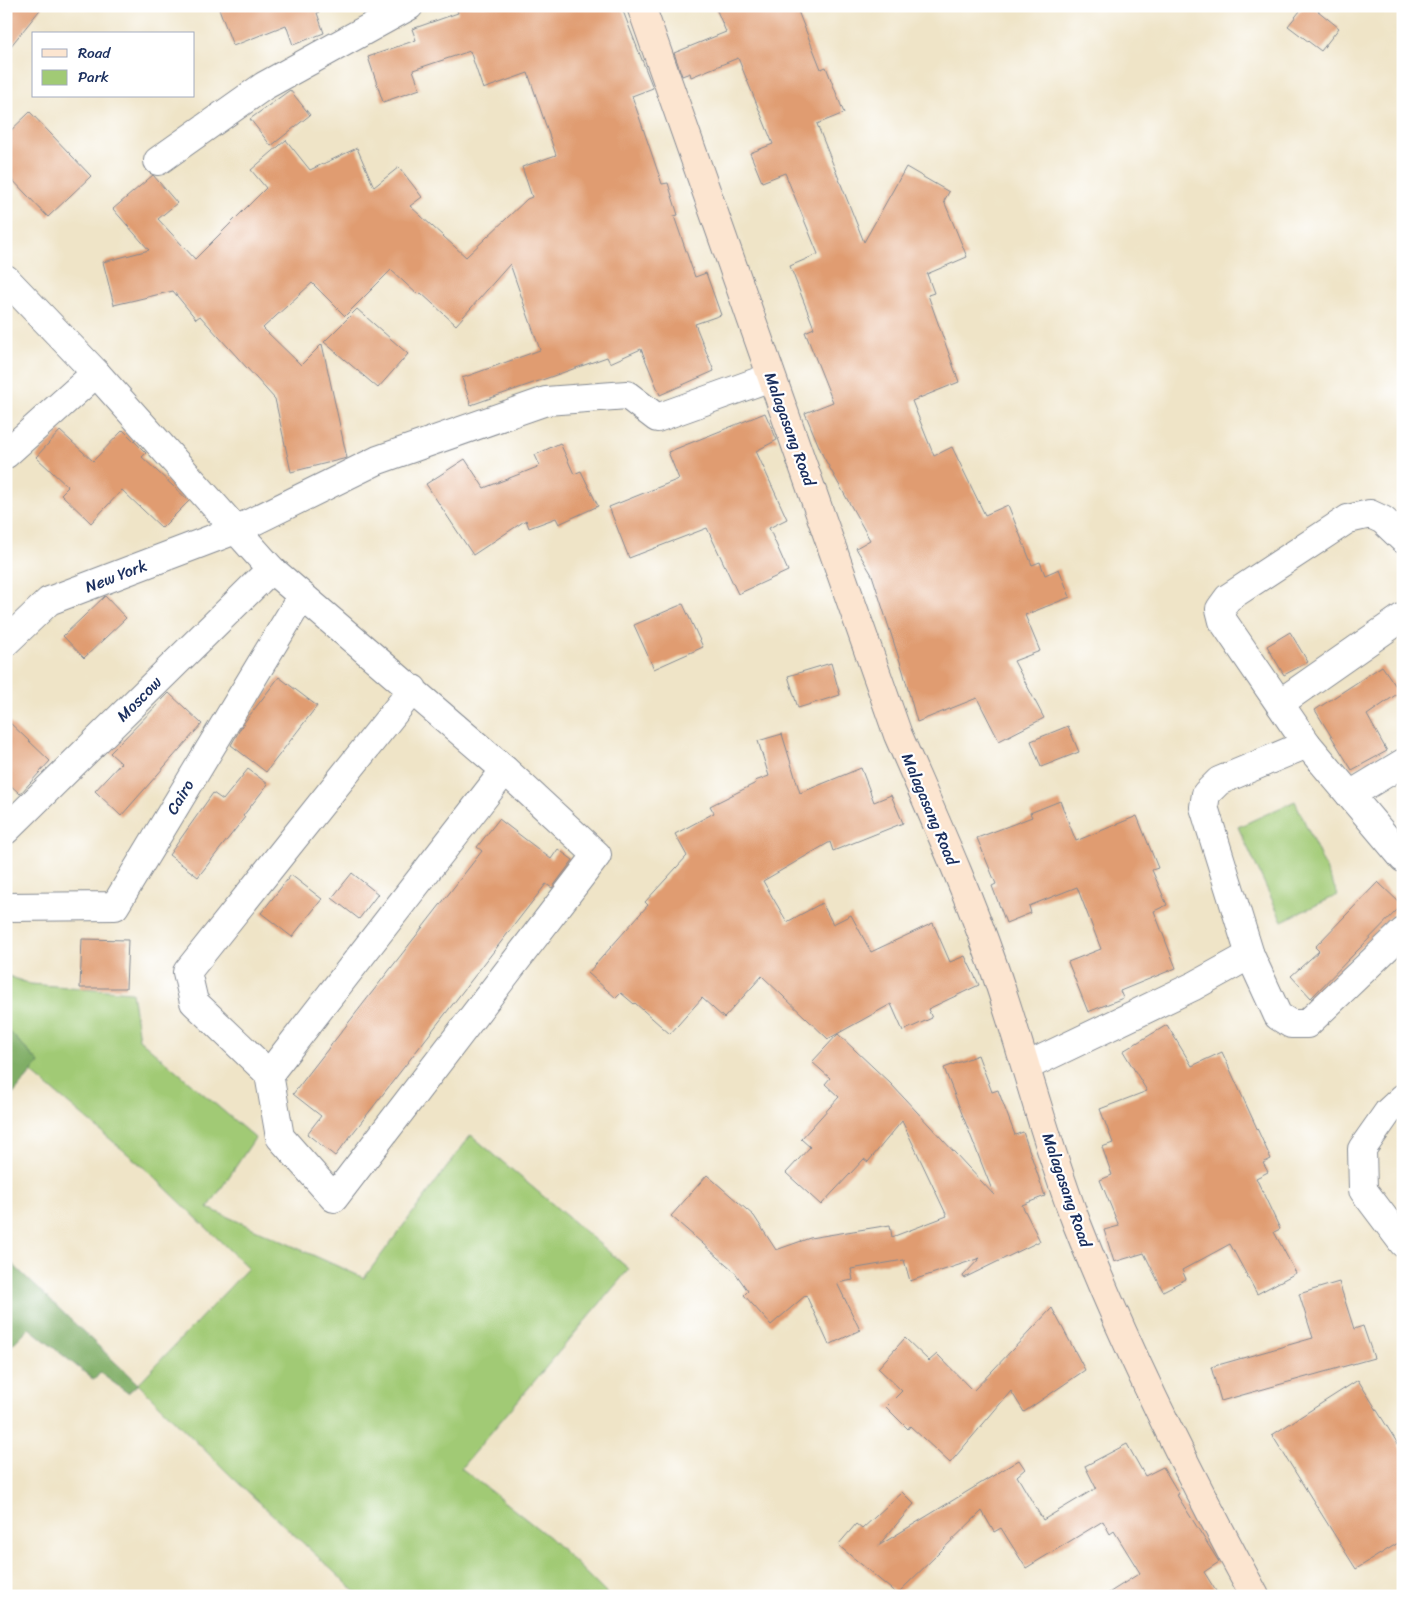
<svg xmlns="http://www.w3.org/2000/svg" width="1409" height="1602" font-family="Sriracha,sans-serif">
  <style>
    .green { fill: #a1ca75; stroke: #5e7c6a }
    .forest { fill: #80ae66; stroke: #4e6e62 }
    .building { fill: #e09c71 }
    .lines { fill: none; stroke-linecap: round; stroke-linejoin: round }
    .minor-casing { stroke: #858a92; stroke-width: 30 }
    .secondary-casing { stroke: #858a92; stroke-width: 30 }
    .minor { stroke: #fff; stroke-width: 28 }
    .secondary { stroke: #fce5d0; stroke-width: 28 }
    .labels { text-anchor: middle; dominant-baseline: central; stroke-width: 4.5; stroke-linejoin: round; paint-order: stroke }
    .street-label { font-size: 16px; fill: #1b2f5e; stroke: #fff }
  </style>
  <rect width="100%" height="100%" fill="#fff"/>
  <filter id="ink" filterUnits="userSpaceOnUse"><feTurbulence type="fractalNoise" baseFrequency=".02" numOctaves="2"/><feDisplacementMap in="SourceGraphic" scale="10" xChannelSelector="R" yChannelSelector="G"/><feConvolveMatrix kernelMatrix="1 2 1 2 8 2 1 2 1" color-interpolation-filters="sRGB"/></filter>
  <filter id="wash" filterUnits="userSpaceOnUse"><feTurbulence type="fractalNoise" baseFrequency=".0096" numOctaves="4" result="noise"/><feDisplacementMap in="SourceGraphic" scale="20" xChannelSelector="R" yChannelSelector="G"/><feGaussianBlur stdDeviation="1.12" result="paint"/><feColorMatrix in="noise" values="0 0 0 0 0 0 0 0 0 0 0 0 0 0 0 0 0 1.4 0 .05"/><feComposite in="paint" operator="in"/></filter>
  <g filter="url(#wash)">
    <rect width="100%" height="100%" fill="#efe4c7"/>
    <g class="green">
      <path d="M1295 801 1338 895 1282 921 1238 827Z"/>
      <path d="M6 975 30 984 132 992 139 1039 255 1138 208 1208 364 1278 471 1135 629 1269 461 1468 550 1538 609 1596H360L231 1476 138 1384 248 1268 149 1172 31 1072 39 1063 6 1028Z"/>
    </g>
    <g class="forest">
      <path d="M6 1028 39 1063 6 1103Z"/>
      <path d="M6 1258 138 1384 128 1393 100 1373 94 1380 29 1328 6 1351Z"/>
    </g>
    <g id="blocks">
      <g class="building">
        <path d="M6 6H43L6 52Z"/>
        <path d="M218 6H330V7L317 13 324 33 293 45 286 25 233 46Z"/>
        <path d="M456 6H621L653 88 632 96 662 184 668 183 678 215 674 216 695 277 706 273 721 315 695 324 714 371 660 395 641 349 610 363 607 357 471 405 462 378 540 350 510 264 456 325 421 293 418 295 391 270 345 316 312 283 263 328 301 365 322 344 347 458 291 472 275 399 200 316 196 319 173 291 114 305 103 262 149 250 113 209 153 175 177 203 158 219 195 259 266 188 251 170 286 140 310 170 357 148 374 187 399 167 422 197 410 206 466 257 527 199 532 197 522 167 556 155 528 73 483 89 470 51 413 70 420 89 383 102 368 57 416 40 412 29 458 13Z"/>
        <path d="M715 6H796L821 69 826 67 844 113 817 124 864 242 906 167 949 192 944 201 967 257 927 274 934 293 928 295 959 382 912 401 934 456 952 447 985 515 1008 505 1032 565 1040 562 1045 575 1059 569 1070 597 1025 615 1040 651 1014 661 1044 718 999 741 977 698 917 722 903 671 872 575 856 548 870 540 823 456 805 413 833 402 805 332 814 328 790 266 818 254 785 173 762 182 750 153 773 144 738 58 691 77 690 73 682 76 674 53 726 32Z"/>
        <path d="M1304 6H1312L1339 28 1321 51 1288 26Z"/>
        <path d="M290 90 310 115 271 146 250 119Z"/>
        <path d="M30 112 91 176 48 217 6 173V135Z"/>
        <path d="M357 309 408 354 378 388 324 342Z"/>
        <path d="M765 413 777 440 756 451 787 519 769 528 788 571 738 594 707 528 629 558 609 507 679 479 668 452Z"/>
        <path d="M123 430 146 453 142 457 189 501 162 528 122 490 91 523 61 494 68 487 36 457 60 431 93 461Z"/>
        <path d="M560 443 574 474 581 471 598 506 559 524 556 518 529 528 526 520 473 555 426 484 465 459 484 488 540 466 535 455Z"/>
        <path d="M105 596 126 618 84 658 63 636Z"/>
        <path d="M683 604 703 647 654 669 634 625Z"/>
        <path d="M1290 632 1308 662 1284 675 1267 646Z"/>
        <path d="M831 663 840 695 798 708 788 676Z"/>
        <path d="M1382 666 1400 692 1367 715 1387 751 1352 770 1315 710Z"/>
        <path d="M279 677 317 706 266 772 231 745 243 724Z"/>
        <path d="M169 693 202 724 121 816 95 791 121 763 110 753Z"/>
        <path d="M6 719 50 761 20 794 6 781Z"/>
        <path d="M1068 726 1079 752 1041 767 1031 741Z"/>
        <path d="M782 734 800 793 861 768 874 802 891 795 903 823 833 851 830 842 763 881 787 922 822 903 833 924 851 915 871 952 933 923 950 962 965 956 979 985 928 1009 932 1018 903 1031 891 1004 828 1039 762 976 724 1018 702 998 670 1034 635 1003 634 1004 621 993 616 998 588 973 648 905 645 902 687 856 675 834 714 813 710 806 756 783 755 781 769 776 758 741Z"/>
        <path d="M248 769 268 784 243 816 245 817 198 877 169 855 213 793 223 800Z"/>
        <path d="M1060 801 1076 841 1137 816 1158 868 1152 870 1167 905 1154 911 1176 968 1120 991 1123 998 1088 1012 1068 962 1101 949 1077 887 1029 906 1031 913 1006 923 992 886 996 884 977 838 1032 817 1030 813Z"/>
        <path d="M499 819 551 859 558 849 573 860 552 888 546 884 335 1156 307 1134 321 1116 293 1094 482 851 477 847Z"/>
        <path d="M352 873 378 894 359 919 332 898Z"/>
        <path d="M291 875 322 899 292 937 261 913Z"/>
        <path d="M1378 882 1402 905 1311 998 1291 976 1319 951 1315 947Z"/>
        <path d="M82 939 128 940 126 988H80Z"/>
        <path d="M1167 1025 1192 1066 1222 1052 1271 1159 1263 1163 1268 1172 1256 1178 1280 1229 1274 1232 1296 1273 1257 1294 1230 1244 1182 1270 1186 1279 1163 1291 1144 1253 1114 1262 1104 1230 1119 1226 1100 1180 1112 1175 1102 1147 1113 1143 1100 1109 1147 1091 1123 1051Z"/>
        <path d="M838 1034 891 1084 994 1195 944 1068 978 1055 992 1092 998 1090 1015 1135 1023 1132 1045 1196 1022 1205 1040 1241 964 1278 963 1276 980 1258 910 1281 904 1260 851 1269 853 1280 837 1283 860 1330 829 1345 806 1295 771 1325 744 1295 748 1291 734 1271 671 1216 707 1175 754 1216 776 1250 810 1238 890 1225 892 1237 947 1216 902 1121 868 1162 864 1159 821 1205 786 1173 810 1147 801 1139 839 1097 825 1084 830 1078 812 1062Z"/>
        <path d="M1339 1282 1354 1329 1363 1326 1374 1358 1221 1401 1211 1367 1313 1338 1299 1294Z"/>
        <path d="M1052 1308 1085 1370 1024 1412 1011 1391 950 1463 910 1426 908 1429 886 1407 902 1391 878 1368 905 1338 929 1361 937 1354 973 1391Z"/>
        <path d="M1358 1380 1403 1452V1540L1356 1569 1272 1435Z"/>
        <path d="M1127 1444 1145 1476 1163 1467 1179 1494 1177 1495 1219 1562 1204 1572 1219 1596H1104L1140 1573 1114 1531 1110 1534 1103 1521 1026 1568 1001 1528 994 1532 982 1511 897 1594 838 1545 856 1524 862 1529 902 1492 914 1504 878 1546 1019 1460 1025 1469 1017 1476 1043 1520 1096 1488 1085 1466Z"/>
      </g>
    </g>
  </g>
  <g filter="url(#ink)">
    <use href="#blocks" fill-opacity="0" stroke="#858a92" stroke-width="1"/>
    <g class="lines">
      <g class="minor-casing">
        <g id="minor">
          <path d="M158 161 264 86 409 6"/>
          <path d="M6 279 96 373 271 569 505 770 597 855 334 1198 280 1137 269 1074 194 1002 187 972 413 689"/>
          <path d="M6 454 96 373"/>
          <path d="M1403 539 1383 520 1370 514 1348 519 1228 598 1220 609 1223 621 1307 744 1403 858"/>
          <path d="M6 642 49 601 238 529 378 460 546 401 627 395 657 418 771 377"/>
          <path d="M1280 703 1403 617"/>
          <path d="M1307 744 1219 781 1206 794 1204 807 1250 955 1278 1016 1291 1024H1307L1403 932"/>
          <path d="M1350 795 1403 763"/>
          <path d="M6 830 271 569"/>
          <path d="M6 907 115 906 302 596"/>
          <path d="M1027 1066 1194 986 1250 955"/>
          <path d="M269 1074 505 770"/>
          <path d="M1403 1098 1388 1112 1362 1149 1363 1190 1403 1243"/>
        </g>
      </g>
      <g class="secondary-casing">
        <path id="secondary" d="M641 6 898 735C931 811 966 887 993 965 1023 1050 1044 1139 1077 1224 1127 1352 1189 1475 1255 1596"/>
      </g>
      <use href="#minor" class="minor"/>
      <use href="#secondary" class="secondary"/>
    </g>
  </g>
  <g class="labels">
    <g class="street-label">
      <text transform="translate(790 429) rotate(70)">Malagasang Road</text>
      <text transform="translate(116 576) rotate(-21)">New York</text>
      <text transform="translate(139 699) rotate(-45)">Moscow</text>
      <text transform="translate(180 797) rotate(-59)">Cairo</text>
      <text transform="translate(930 809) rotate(67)">Malagasang Road</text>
      <text transform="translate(1067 1190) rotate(71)">Malagasang Road</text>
    </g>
  </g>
  <rect width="1409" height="1602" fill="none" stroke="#fff" stroke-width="25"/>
  <rect x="32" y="32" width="162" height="65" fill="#ffffff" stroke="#a4acbf"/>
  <rect x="42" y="49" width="25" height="8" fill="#fce5d0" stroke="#a4acbf"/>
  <text x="78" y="58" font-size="15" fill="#1b2f5e">Road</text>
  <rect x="42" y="70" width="25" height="15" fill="#a1ca75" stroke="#a4acbf"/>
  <text x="78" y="82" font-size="15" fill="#1b2f5e">Park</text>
</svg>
